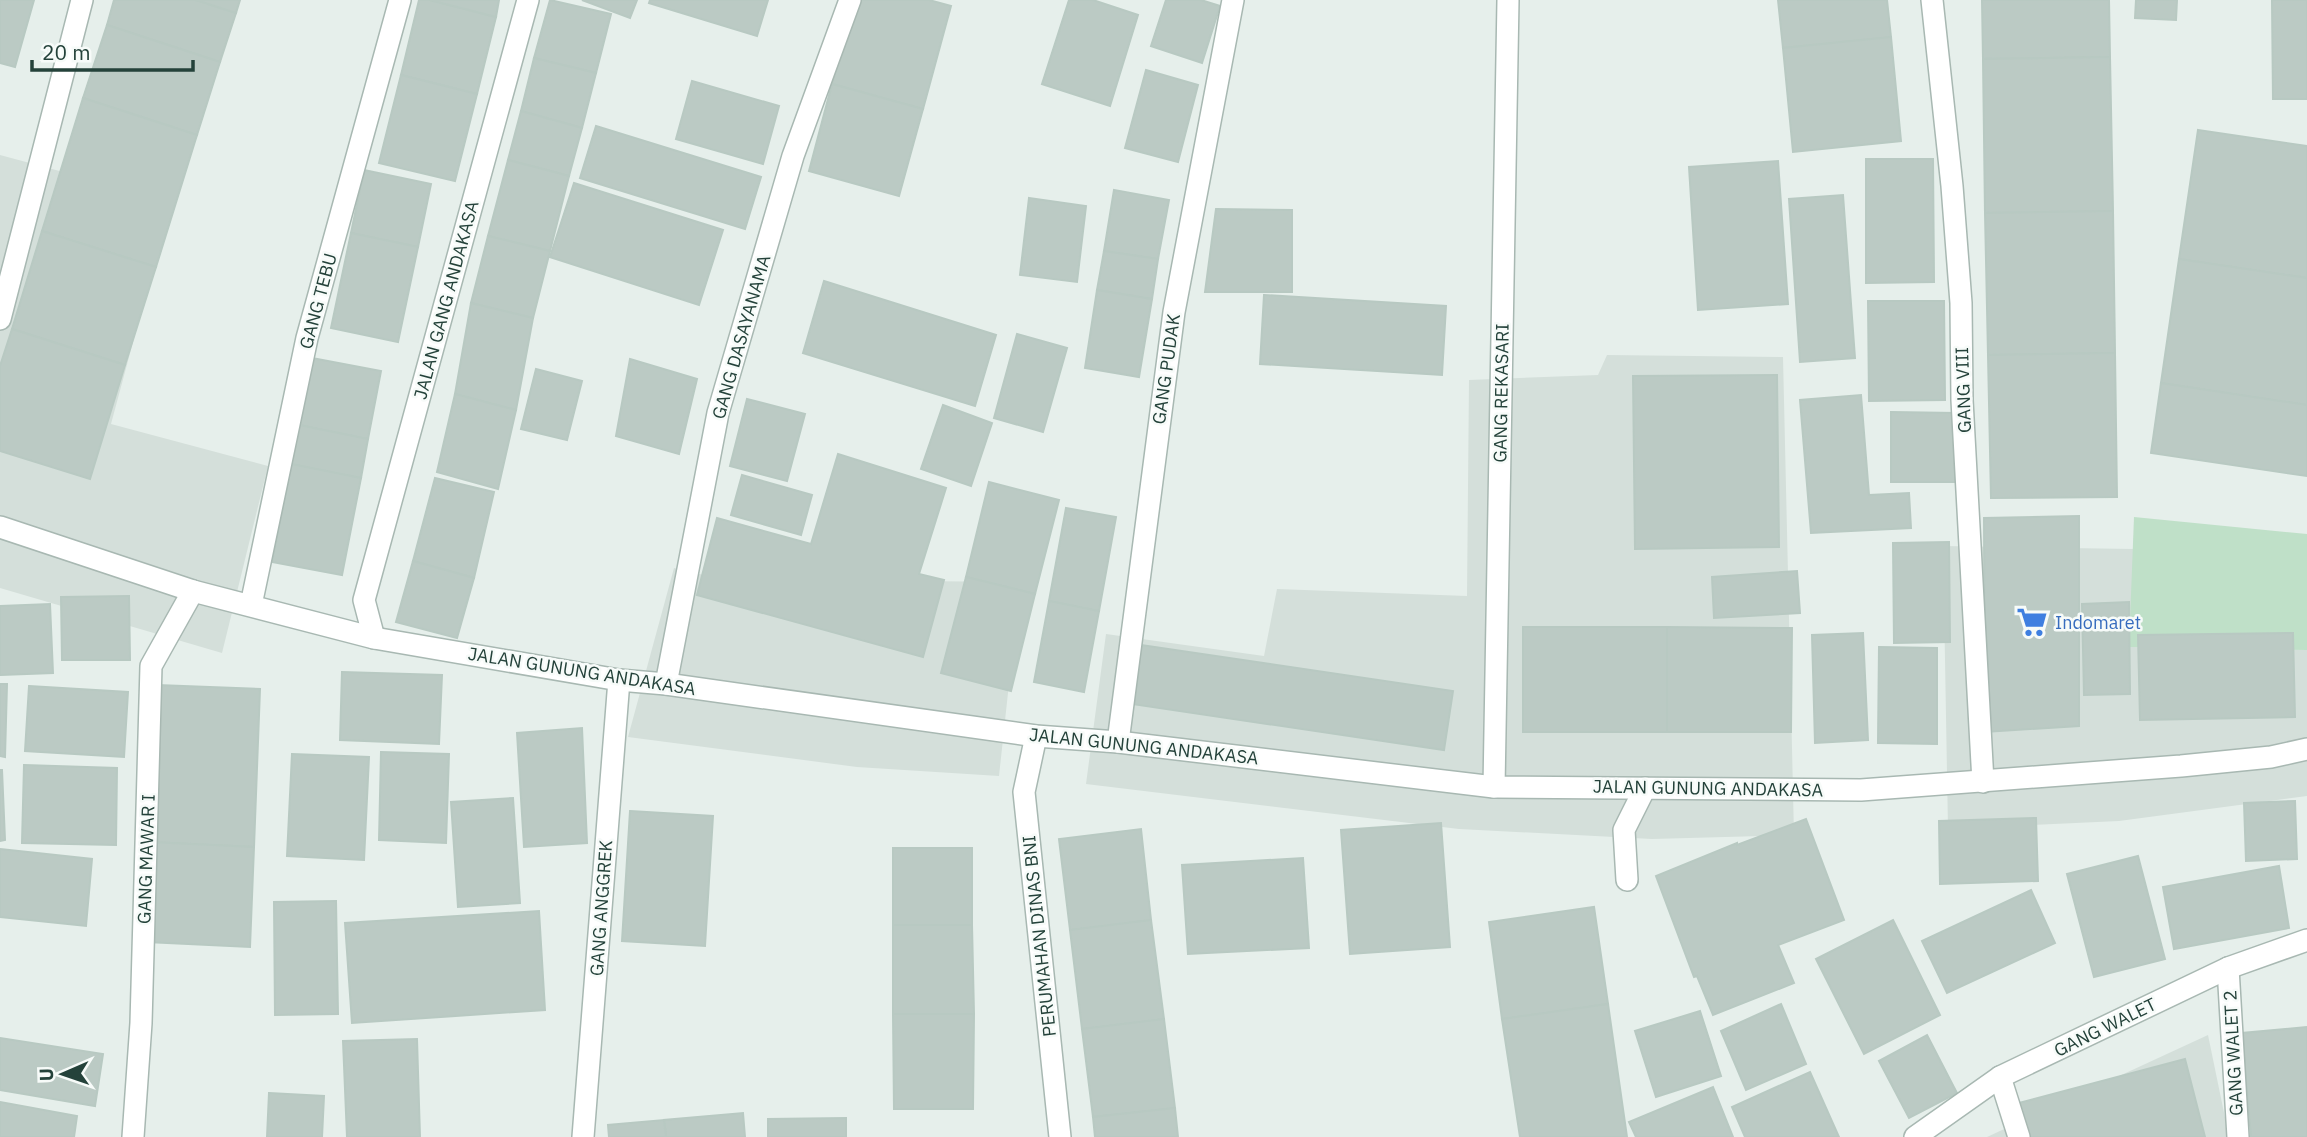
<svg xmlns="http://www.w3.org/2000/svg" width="2307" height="1137" font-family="'IBM Plex Sans',sans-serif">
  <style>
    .built { fill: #d4dfda }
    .green { fill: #bfe0c8 }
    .building { fill: #bbcac4; stroke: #b8c9c2; stroke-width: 2 }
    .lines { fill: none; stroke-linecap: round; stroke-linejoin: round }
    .service-casing { stroke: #a8b8b2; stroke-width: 24 }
    .minor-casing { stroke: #a8b8b2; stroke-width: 24 }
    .tertiary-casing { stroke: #a8b8b2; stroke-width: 24 }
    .service { stroke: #fff; stroke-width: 21 }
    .minor { stroke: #fff; stroke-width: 21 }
    .tertiary { stroke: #fff; stroke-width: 21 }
    .labels { text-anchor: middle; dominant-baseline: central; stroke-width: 5; stroke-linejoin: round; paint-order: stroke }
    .street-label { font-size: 18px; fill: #24423a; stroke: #f7fbf9 }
    .shop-label { font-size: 18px; fill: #366cbe; stroke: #f7fbf9; text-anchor: start }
  </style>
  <rect width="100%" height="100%" fill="#e6efeb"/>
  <g class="built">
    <path d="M0 155 171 201 111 424 268 466 222 653 0 588Z"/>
    <path d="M1607 355 1783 357 1794 835 1652 839 1459 829 1086 784 1106 634 1264 656 1277 589 1467 596 1469 380 1598 375Z"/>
    <path d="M1943 546 2134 549 2129 647 2307 650V796L2119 821 1948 829Z"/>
    <path d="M674 568 908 623 914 581 1020 582 999 776 857 767 628 737Z"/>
    <path d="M2208 1035 2229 1137H1987Z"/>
  </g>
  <path class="green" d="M2134 517 2307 534V650L2129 647Z"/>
  <g class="building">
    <path d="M0 0H34L15 67 0 63Z"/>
    <path d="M114 0H196L236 13 220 62 107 25Z"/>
    <path d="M196 0H240L236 13Z"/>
    <path d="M419 0H430L496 17 477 94 401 75Z"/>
    <path d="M430 0H499L496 17Z"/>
    <path d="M550 0 611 14 596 73 534 58Z"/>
    <path d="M582 0H637L630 18Z"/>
    <path d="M650 0H768L757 36 649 3Z"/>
    <path d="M855 0H929L951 6 923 109 832 84Z"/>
    <path d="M1069 0H1093L1138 15 1110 106 1042 84Z"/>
    <path d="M1166 0H1201L1220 6 1202 63 1151 46Z"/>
    <path d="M1778 0H1887L1891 37 1783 48Z"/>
    <path d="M1982 0H2109L2110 57 1983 59Z"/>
    <path d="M2136 0H2177L2176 20 2135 18Z"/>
    <path d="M2272 0H2307V99H2273Z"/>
    <path d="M107 25 220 62 197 135 83 98Z"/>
    <path d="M1891 37 1901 141 1793 152 1783 48Z"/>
    <path d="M2110 57 2113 211 1985 213 1983 59Z"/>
    <path d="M534 58 596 73 582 128 521 111Z"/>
    <path d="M1146 70 1198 85 1178 162 1125 148Z"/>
    <path d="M401 75 477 94 455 181 379 163Z"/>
    <path d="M692 81 779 106 763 164 676 139Z"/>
    <path d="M832 84 923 109 899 196 809 171Z"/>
    <path d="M83 98 197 135 156 267 42 231Z"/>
    <path d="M521 111 582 128 569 176 508 160Z"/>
    <path d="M596 126 761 177 745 229 580 178Z"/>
    <path d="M2198 130 2307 146V278L2179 259Z"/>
    <path d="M1866 159H1933L1934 282 1866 283Z"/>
    <path d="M508 160 569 176 550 251 488 236Z"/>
    <path d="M1778 161 1788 304 1698 310 1689 167Z"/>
    <path d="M364 170 431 184 418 247 351 233Z"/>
    <path d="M574 183 723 230 699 305 550 257Z"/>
    <path d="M1114 190 1169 200 1158 259 1104 251Z"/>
    <path d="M1843 195 1855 358 1800 362 1789 199Z"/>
    <path d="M1029 198 1086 206 1077 282 1020 275Z"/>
    <path d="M1216 209 1292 210V292H1205Z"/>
    <path d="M2113 211 2115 353 1988 355 1985 213Z"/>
    <path d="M42 231 156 267 125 365 12 329Z"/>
    <path d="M351 233 418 247 398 342 331 328Z"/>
    <path d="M488 236 550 251 533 318 471 303Z"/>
    <path d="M1104 251 1158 259 1152 299 1097 290Z"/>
    <path d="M2179 259 2307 278V405L2161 383Z"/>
    <path d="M824 281 996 335 975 406 803 353Z"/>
    <path d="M1097 290 1152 299 1139 377 1085 368Z"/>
    <path d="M1264 295 1446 306 1442 375 1260 364Z"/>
    <path d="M1868 301H1944L1945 400 1869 401Z"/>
    <path d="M471 303 533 318 516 410 455 394Z"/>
    <path d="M12 329 125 365 90 479 0 451V366Z"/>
    <path d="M1017 334 1067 348 1043 432 994 418Z"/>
    <path d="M2115 353 2117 497 1991 498 1988 355Z"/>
    <path d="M312 358 381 371 368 439 299 425Z"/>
    <path d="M630 359 697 379 679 454 616 436Z"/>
    <path d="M536 369 582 381 567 440 521 429Z"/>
    <path d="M1777 375 1779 547 1635 549 1633 376Z"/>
    <path d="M2161 383 2307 405V476L2151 453Z"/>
    <path d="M455 394 516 410 498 489 437 472Z"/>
    <path d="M1861 395 1869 495 1909 493 1911 528 1811 533 1800 400Z"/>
    <path d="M747 399 805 414 787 481 730 466Z"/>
    <path d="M943 405 992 423 971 486 921 469Z"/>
    <path d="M1891 412 1956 413 1955 482H1891Z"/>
    <path d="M299 425 368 439 361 478 291 464Z"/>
    <path d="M838 454 946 488 919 574 944 580 923 657 697 595 717 518 811 544Z"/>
    <path d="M291 464 361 478 342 575 272 562Z"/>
    <path d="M742 475 812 495 801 535 731 515Z"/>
    <path d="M435 478 494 492 474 578 413 561Z"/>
    <path d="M989 482 1059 500 1035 594 966 577Z"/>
    <path d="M1066 508 1116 517 1099 611 1049 601Z"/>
    <path d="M2079 516V726L1985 732 1984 518Z"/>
    <path d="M1949 542 1950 642 1894 643 1893 543Z"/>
    <path d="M413 561 474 578 457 638 396 622Z"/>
    <path d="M1797 571 1800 613 1714 618 1712 577Z"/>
    <path d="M966 577 1035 594 1011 691 941 673Z"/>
    <path d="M129 596 130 660H62L61 597Z"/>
    <path d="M1049 601 1099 611 1084 692 1034 682Z"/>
    <path d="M2129 602 2130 694 2084 695 2082 604Z"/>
    <path d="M50 604 53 673 0 675V606Z"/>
    <rect x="1523" y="627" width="144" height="105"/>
    <path d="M1667 627 1792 628 1791 732H1667Z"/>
    <path d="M1863 633 1868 740 1815 743 1812 635Z"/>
    <path d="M2293 633 2295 717 2140 720 2138 635Z"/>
    <path d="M1141 645 1453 691 1444 750 1132 704Z"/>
    <path d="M1879 647 1937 648V744L1878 743Z"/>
    <path d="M342 672 442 675 439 744 340 740Z"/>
    <path d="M0 684H7L5 757 0 756Z"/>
    <path d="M157 685 260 689 254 847 150 842Z"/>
    <path d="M29 686 128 692 124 757 25 751Z"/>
    <path d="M582 728 587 843 524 847 517 733Z"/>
    <path d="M381 752 449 754 446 843 379 840Z"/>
    <path d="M292 754 369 757 364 860 287 856Z"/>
    <path d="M24 765 117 768 116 845 22 843Z"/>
    <path d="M0 770H2L5 840 0 841Z"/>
    <path d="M513 798 520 903 458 907 451 802Z"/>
    <path d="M2295 801 2297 859 2246 861 2244 803Z"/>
    <path d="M630 811 713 816 705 946 622 941Z"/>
    <path d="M2036 818 2038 881 1940 884 1939 821Z"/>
    <path d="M1806 819 1844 920 1778 945 1794 983 1713 1015 1697 976 1694 977 1656 876 1737 843V845Z"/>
    <path d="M1441 823 1450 947 1350 954 1341 830Z"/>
    <path d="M1141 829 1151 920 1070 930 1059 839Z"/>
    <path d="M150 842 254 847 250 947 147 942Z"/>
    <rect x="893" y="848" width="79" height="77"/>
    <path d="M0 849 92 859 86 926 0 917Z"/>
    <path d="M2138 856 2165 959 2094 977 2067 874Z"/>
    <path d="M1303 858 1309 948 1188 954 1182 865Z"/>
    <path d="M2279 866 2289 928 2174 949 2163 887Z"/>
    <path d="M2031 890 2055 943 1947 993 1922 941Z"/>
    <path d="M336 901 338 1014 275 1015 274 902Z"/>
    <path d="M1594 907 1608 1004 1502 1019 1489 922Z"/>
    <path d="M539 911 545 1010 352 1023 345 923Z"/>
    <path d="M1151 920 1164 1019 1082 1029 1070 930Z"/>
    <path d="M1893 920 1940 1015 1864 1054 1816 959Z"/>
    <path d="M893 925H972L974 1014H893Z"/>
    <path d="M1608 1004 1627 1137H1520L1502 1019Z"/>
    <path d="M1781 1004 1806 1064 1746 1090 1721 1031Z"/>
    <path d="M1700 1011 1721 1076 1656 1097 1635 1031Z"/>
    <path d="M893 1014H974L973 1109H894Z"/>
    <path d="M1164 1019 1175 1108 1093 1117 1082 1029Z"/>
    <path d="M2307 1027V1137H2251L2242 1033Z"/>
    <path d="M1927 1035 1957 1093 1909 1118 1879 1061Z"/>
    <path d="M0 1038 103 1054 95 1106 0 1090Z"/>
    <path d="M417 1039 420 1137H347L343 1041Z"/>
    <path d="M2185 1059 2205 1137H2027L2019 1103Z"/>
    <path d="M1810 1072 1839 1137H1745L1732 1107Z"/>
    <path d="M1713 1087 1733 1137H1636L1629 1122Z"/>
    <path d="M269 1093 324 1096 322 1137H267Z"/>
    <path d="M0 1102 77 1116 74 1137H0Z"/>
    <path d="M1175 1108 1178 1137H1095L1093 1117Z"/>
    <path d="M743 1113 745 1137H666L664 1120Z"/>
    <path d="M846 1118V1137H768V1119Z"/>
    <path d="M664 1120 666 1137H609L608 1125Z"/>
  </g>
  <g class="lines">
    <g class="service-casing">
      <path id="service" d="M1627 880 1624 830 1645 788"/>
    </g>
    <g class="minor-casing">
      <g id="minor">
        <path d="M1932 0 1952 186 1961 303 1962 400 1983 782"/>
        <path d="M0 319 82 0"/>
        <path d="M251 605 307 338 400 0"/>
        <path d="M374 638 364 600 528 0"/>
        <path d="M666 684 718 413 793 156 850 0"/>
        <path d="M1036 736 1024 792 1060 1137"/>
        <path d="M1118 742 1174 312 1233 0"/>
        <path d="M1494 787 1508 0"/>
        <path d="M2228 968 2238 1137"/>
        <path d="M2000 1077 2019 1137"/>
        <path d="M133 1137 141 1023 151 666 193 591"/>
        <path d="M583 1137 619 680"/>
        <path d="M1915 1137 2000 1077 2228 968 2307 940"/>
      </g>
    </g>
    <g class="tertiary-casing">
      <path id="tertiary" d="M0 527 193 591 374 638 619 680 666 684 1036 736 1118 742 1494 787 1861 790 2181 766 2271 757 2307 749"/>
    </g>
    <use href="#service" class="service"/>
    <use href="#minor" class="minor"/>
    <use href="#tertiary" class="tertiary"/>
  </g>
  <defs>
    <g id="supermarket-bare" transform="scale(2.415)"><path d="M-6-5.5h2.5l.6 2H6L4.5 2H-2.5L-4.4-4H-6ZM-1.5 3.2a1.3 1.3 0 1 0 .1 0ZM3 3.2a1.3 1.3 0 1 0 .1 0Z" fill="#3f7fe0" stroke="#f7fbf9" stroke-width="2.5" paint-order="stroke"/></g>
  </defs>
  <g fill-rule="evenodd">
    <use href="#supermarket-bare" x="2032" y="622"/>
  </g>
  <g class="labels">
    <g class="street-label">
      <text transform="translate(446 300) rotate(-75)">JALAN GANG ANDAKASA</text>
      <text transform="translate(318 301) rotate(-75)">GANG TEBU</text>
      <text transform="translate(741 337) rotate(-74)">GANG DASAYANAMA</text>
      <text transform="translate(1166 369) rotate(-82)">GANG PUDAK</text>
      <text transform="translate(1963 390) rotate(-92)">GANG VIII</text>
      <text transform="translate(1501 393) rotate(-89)">GANG REKASARI</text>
      <text transform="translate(582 671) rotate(9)">JALAN GUNUNG ANDAKASA</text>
      <text transform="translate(1144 746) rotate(6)">JALAN GUNUNG ANDAKASA</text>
      <text transform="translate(1708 788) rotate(1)">JALAN GUNUNG ANDAKASA</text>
      <text transform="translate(146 859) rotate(-88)">GANG MAWAR I</text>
      <text transform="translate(601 908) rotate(-86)">GANG ANGGREK</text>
      <text transform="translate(1039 936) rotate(-96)">PERUMAHAN DINAS BNI</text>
      <text transform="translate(2105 1027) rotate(-26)">GANG WALET</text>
      <text transform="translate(2233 1053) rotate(-93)">GANG WALET 2</text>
    </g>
    <g class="shop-label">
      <text x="2055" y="622">Indomaret</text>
    </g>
  </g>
  <g transform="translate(63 1074) rotate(268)" stroke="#f7fbf9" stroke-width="5" paint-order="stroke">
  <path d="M0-5L12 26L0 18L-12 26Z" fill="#24423a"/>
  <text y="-10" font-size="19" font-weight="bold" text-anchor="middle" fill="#24423a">U</text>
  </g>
  <path d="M32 60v10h161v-10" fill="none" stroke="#24423a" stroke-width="3.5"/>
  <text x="42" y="60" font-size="21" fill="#24423a" stroke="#f7fbf9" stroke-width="5" paint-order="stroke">20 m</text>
</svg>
